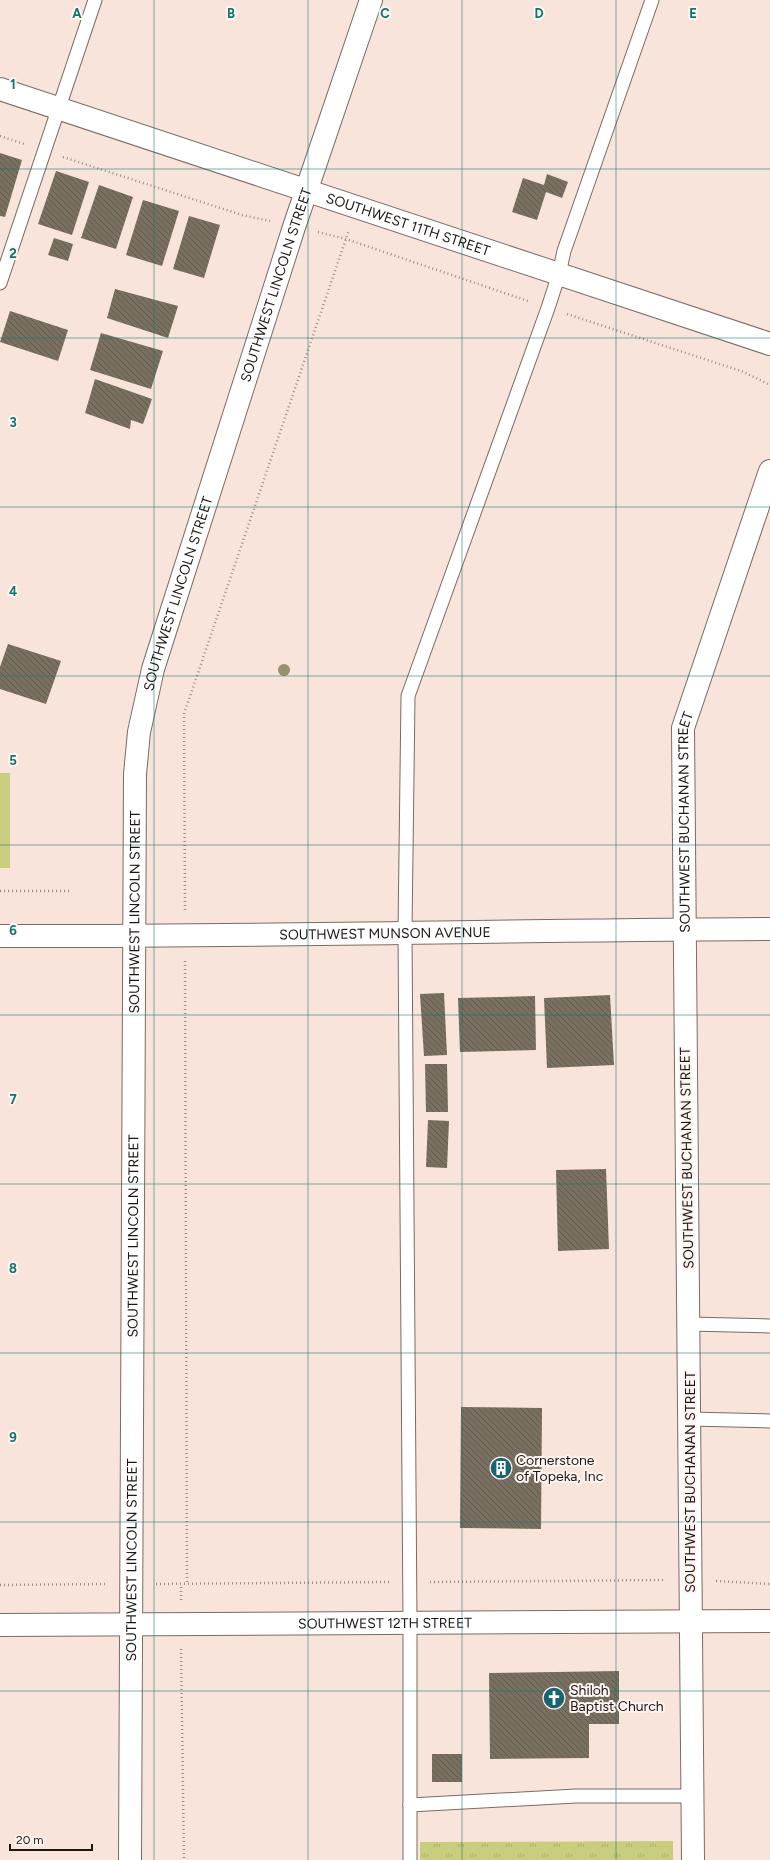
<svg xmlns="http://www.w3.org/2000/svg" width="770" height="1860" font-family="Figtree,sans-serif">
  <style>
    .grass { fill: url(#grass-tufts) }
    .garden { fill: #c8ce7e }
    .building { fill: url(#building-back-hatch) }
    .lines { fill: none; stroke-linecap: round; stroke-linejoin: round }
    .service-casing { stroke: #7c6b63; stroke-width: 15 }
    .minor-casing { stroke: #7c6b63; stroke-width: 24 }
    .secondary-casing { stroke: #7c6b63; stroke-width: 24 }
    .path { stroke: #9d8f88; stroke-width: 2.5; stroke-dasharray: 1 3; stroke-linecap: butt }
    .service { stroke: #fff; stroke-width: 13 }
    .minor { stroke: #fff; stroke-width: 22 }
    .secondary { stroke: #fff; stroke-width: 22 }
    .tree { fill: #98906a }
    .grid { fill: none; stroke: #0f766e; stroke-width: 1; stroke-opacity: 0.55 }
    .labels { text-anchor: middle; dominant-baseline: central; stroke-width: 4; stroke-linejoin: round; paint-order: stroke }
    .street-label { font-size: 14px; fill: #1c1613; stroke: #fdf4f1 }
    .poi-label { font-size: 14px; fill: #1c1613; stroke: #fdf4f1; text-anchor: start }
    .grid-label { font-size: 13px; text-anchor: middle; font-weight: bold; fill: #0f766e; stroke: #fdf4f1; stroke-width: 4; stroke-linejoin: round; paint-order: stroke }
  </style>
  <defs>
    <pattern id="grass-tufts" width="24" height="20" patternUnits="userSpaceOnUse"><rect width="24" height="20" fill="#c8ce7e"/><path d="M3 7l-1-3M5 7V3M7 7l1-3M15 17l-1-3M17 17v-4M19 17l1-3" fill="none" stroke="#abb06c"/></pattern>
    <pattern id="building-back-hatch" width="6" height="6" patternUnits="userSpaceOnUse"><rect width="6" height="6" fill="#797061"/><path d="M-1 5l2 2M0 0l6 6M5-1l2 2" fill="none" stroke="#625b4f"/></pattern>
  </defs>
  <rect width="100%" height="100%" fill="#f8e4db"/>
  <path class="grass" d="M673 1841V1860H420V1842Z"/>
  <rect class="garden" x="0" y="773" width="10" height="95"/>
  <g class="building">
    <path d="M0 153 22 160 5 217 0 216Z"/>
    <path d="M56 171 89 182 72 235 38 224Z"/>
    <path d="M547 174 568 182 562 198 546 192 537 220 512 212 523 178 544 185Z"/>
    <path d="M99 185 133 197 116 249 81 238Z"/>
    <path d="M143 200 179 211 162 266 126 255Z"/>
    <path d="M189 216 220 225 204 278 173 269Z"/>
    <path d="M54 238 73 244 68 261 48 255Z"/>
    <path d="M115 289 178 306 168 338 107 318Z"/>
    <path d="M10 311 68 330 58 361 0 342Z"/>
    <path d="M101 333 163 351 151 389 90 370Z"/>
    <path d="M95 379 152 399 143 424 131 420 130 429 85 413Z"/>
    <path d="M8 644 61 661 46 704 0 689V667Z"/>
    <path d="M444 993 447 1055 424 1056 420 994Z"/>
    <path d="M610 995 614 1065 547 1068 544 998Z"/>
    <path d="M535 996 536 1050 460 1052 458 998Z"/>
    <path d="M425 1064H447L448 1112H426Z"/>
    <path d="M428 1120 449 1121 447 1168 426 1167Z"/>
    <path d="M606 1169 609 1249 558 1251 556 1170Z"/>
    <path d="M461 1407 542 1408 541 1529 460 1528Z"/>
    <path d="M619 1671V1724H589V1758L490 1759 489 1673Z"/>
    <rect x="432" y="1754" width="30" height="28"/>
  </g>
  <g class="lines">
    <g class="service-casing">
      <g id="service">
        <path d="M0 283 95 0"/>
        <path d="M688 1324 770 1326"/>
        <path d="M689 1419 770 1421"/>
        <path d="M410 1805 576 1796H693"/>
        <path d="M410 1860V1623L405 932 408 696 548 308 559 274 564 251 652 0"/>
      </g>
    </g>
    <g class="minor-casing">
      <g id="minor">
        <path id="s1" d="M0 89 770 344"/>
        <path id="s2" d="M0 936C257 937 513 930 770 929"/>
        <path id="s3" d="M130 1860 135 774 139 732 153 669 294 227 371 0"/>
        <path id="s4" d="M693 1860 683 728 770 471"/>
      </g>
    </g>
    <g class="secondary-casing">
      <g id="secondary">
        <path id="s5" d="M0 1625 770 1621"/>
      </g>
    </g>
    <g class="path">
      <path d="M0 136 24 144"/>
      <path d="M63 157 242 215 270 221"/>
      <path d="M318 232 346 239 528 301"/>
      <path d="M567 314 744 372 770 385"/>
      <path d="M0 891H69"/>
      <path d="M185 910 184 714 349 230"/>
      <path d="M185 961 187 1584"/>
      <path d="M716 1581 770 1584"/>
      <path d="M430 1582 665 1580"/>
      <path d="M156 1584 389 1582"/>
      <path d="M0 1585 105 1584"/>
      <path d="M181 1600V1585"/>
      <path d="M181 1649 184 1860"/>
    </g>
    <use href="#service" class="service"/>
    <use href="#minor" class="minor"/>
    <use href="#secondary" class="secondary"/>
  </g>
  <circle class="tree" cx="284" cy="670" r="6"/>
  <path class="grid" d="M154 0V1860M308 0V1860M462 0V1860M616 0V1860M0 169H770M0 338H770M0 507H770M0 676H770M0 845H770M0 1015H770M0 1184H770M0 1353H770M0 1522H770M0 1691H770"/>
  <defs>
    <g id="building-disc" transform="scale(1.15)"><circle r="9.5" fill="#1a6470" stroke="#fdf4f1"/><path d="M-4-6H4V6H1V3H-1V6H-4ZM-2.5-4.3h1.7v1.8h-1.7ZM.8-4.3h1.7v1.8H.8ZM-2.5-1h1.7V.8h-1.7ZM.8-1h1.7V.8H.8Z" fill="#fff"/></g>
    <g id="church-disc" transform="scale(1.15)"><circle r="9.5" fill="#1a6470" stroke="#fdf4f1"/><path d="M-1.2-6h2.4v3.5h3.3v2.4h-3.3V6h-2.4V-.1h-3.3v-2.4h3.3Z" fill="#fff"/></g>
  </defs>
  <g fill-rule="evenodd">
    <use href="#building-disc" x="501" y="1468"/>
    <use href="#church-disc" x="554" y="1698"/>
  </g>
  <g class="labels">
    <g class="street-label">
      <text stroke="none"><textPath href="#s1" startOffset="430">SOUTHWEST 11TH STREET</textPath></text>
      <text stroke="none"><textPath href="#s3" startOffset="1596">SOUTHWEST LINCOLN STREET</textPath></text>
      <text stroke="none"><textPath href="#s3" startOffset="1272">SOUTHWEST LINCOLN STREET</textPath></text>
      <text stroke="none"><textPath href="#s4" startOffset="1038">SOUTHWEST BUCHANAN STREET</textPath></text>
      <text stroke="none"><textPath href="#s3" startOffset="948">SOUTHWEST LINCOLN STREET</textPath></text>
      <text stroke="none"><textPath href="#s2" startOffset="385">SOUTHWEST MUNSON AVENUE</textPath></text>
      <text transform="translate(687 1158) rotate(-91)">SOUTHWEST BUCHANAN STREET</text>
      <text stroke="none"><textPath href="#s3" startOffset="624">SOUTHWEST LINCOLN STREET</textPath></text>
      <text transform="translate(690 1482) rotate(-90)">SOUTHWEST BUCHANAN STREET</text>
      <text stroke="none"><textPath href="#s3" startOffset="300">SOUTHWEST LINCOLN STREET</textPath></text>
      <text stroke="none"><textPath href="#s5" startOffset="385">SOUTHWEST 12TH STREET</textPath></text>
    </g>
    <g class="poi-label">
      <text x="516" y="1460">Cornerstone<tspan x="516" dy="16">of Topeka, Inc</tspan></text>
      <text x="570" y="1690">Shiloh<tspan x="570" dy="16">Baptist Church</tspan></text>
    </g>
  </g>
  <g class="grid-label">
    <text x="77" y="18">A</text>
    <text x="231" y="18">B</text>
    <text x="385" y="18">C</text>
    <text x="539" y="18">D</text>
    <text x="693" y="18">E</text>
    <text x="13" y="89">1</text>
    <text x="13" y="258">2</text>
    <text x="13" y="427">3</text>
    <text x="13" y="596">4</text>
    <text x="13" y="765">5</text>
    <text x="13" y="935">6</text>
    <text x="13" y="1104">7</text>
    <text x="13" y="1273">8</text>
    <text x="13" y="1442">9</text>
  </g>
  <path d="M10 1844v6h82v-6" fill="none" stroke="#1c1613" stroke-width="2"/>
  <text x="16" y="1844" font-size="12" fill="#1c1613" stroke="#fdf4f1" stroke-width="3" paint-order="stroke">20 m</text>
</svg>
